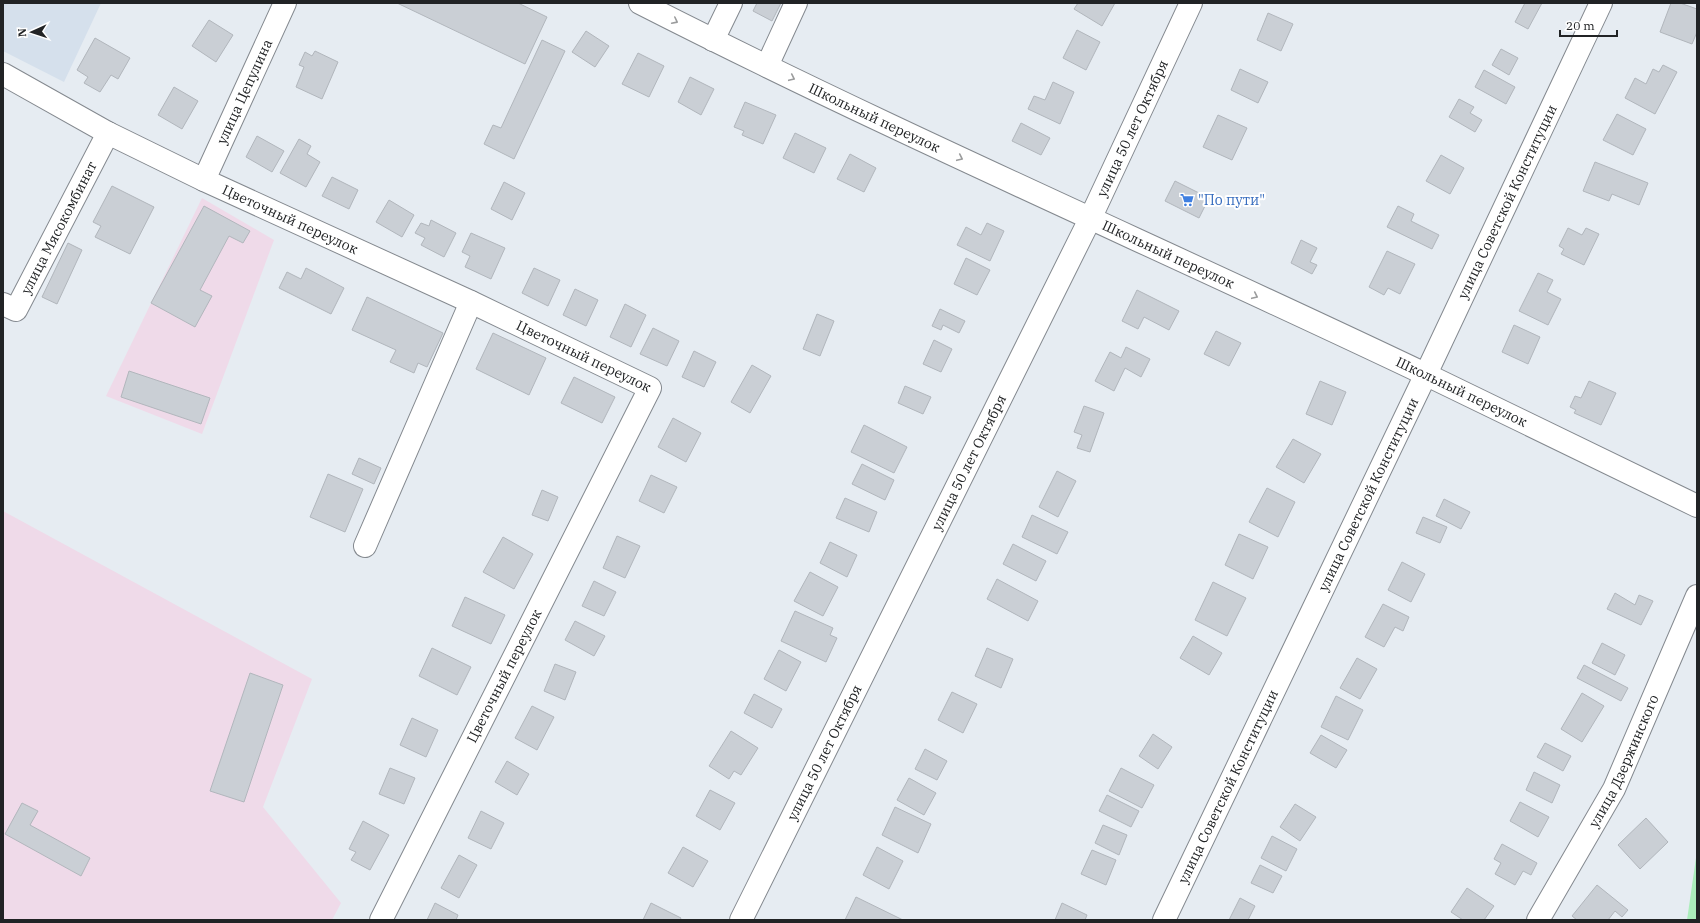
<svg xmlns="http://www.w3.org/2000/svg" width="1700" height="923" font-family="'IBM Plex Serif',serif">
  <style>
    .industrial { fill: #efdae9 }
    .built { fill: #d5e0ec }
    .green { fill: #abedbb }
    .building { fill: #cacfd5; stroke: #b1b6bc }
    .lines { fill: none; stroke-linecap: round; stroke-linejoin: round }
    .minor-casing { stroke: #84898f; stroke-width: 24 }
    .primary-casing { stroke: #84898f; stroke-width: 24 }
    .minor { stroke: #fff; stroke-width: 22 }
    .primary { stroke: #fff; stroke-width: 22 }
    .oneway { stroke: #9b9c9d }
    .labels { text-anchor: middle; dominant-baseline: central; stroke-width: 4; stroke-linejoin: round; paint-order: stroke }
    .street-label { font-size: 14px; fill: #212325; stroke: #fff }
    .shop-label { font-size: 14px; fill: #366cbe; stroke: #fff; text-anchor: start }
  </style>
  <rect width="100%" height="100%" fill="#e6ecf2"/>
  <g class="industrial">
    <path d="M202 198 274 240 202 434 106 396Z"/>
    <path d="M3 511 312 679 263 807 341 903 332 920H3Z"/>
  </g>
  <path class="built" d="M3 3H101L64 82 3 51Z"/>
  <path class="green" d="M1697 851V920H1687Z"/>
  <g class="building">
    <path d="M397 3H518L547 17 525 64Z"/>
    <path d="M757 3H781L772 21 753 11Z"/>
    <path d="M1078 3H1115L1102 26 1074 9Z"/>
    <path d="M1525 3H1542L1528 29 1515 22Z"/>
    <path d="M1671 3H1680L1697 9V32L1692 44 1660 32Z"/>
    <path d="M1268 13 1293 24 1281 51 1257 40Z"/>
    <path d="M209 20 233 35 216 62 192 46Z"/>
    <path d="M1077 30 1100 42 1086 70 1063 58Z"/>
    <path d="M586 31 609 46 595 67 572 52Z"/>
    <path d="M95 38 130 58 118 79 111 75 100 92 84 83 88 77 77 70Z"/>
    <path d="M542 40 565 51 514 159 484 144 493 125 501 128Z"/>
    <path d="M1501 49 1518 58 1509 75 1492 65Z"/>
    <path d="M315 51 338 62 322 99 296 87 304 67 299 65 305 52 312 56Z"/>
    <path d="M638 53 664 66 649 97 622 84Z"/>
    <path d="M1663 65 1677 72 1655 114 1625 98 1635 78 1646 84 1653 69 1659 72Z"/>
    <path d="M1240 69 1268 82 1258 103 1231 90Z"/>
    <path d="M1484 70 1515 87 1506 104 1475 87Z"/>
    <path d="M690 77 714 89 701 115 678 102Z"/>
    <path d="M1053 82 1074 92 1060 124 1028 109 1034 96 1045 100Z"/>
    <path d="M174 87 198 101 182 129 158 115Z"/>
    <path d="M1459 99 1474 107 1470 113 1482 120 1475 132 1449 117Z"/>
    <path d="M745 102 776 115 763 144 742 135 744 131 734 127Z"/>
    <path d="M1617 114 1646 129 1633 155 1603 140Z"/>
    <path d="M1218 115 1247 128 1232 160 1203 147Z"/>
    <path d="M1021 123 1050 138 1041 155 1012 141Z"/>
    <path d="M795 133 826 148 814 173 783 158Z"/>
    <path d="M257 136 284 151 272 172 246 157Z"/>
    <path d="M299 139 311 146 307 154 320 162 306 187 280 173Z"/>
    <path d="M850 154 876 168 864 192 837 179Z"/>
    <path d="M1441 155 1464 168 1450 194 1426 181Z"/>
    <path d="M1595 162 1648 183 1639 205 1612 194 1609 201 1583 191Z"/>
    <path d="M332 177 358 190 349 209 322 196Z"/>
    <path d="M1175 181 1209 198 1199 218 1165 201Z"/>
    <path d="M504 182 525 193 512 220 491 209Z"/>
    <path d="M112 186 154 207 130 254 95 237 101 226 93 222Z"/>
    <path d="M389 200 414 215 402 237 376 222Z"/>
    <path d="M204 206 250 231 243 243 229 236 200 290 212 296 195 327 151 303Z"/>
    <path d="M1398 206 1414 214 1411 221 1439 235 1432 249 1387 227Z"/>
    <path d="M431 220 456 233 444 257 421 245 425 238 415 233 421 223 429 226Z"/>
    <path d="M987 223 1004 231 990 261 957 245 966 227 981 235Z"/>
    <path d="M1568 228 1582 235 1586 228 1599 234 1584 265 1561 254 1564 249 1559 246Z"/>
    <path d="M471 233 505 248 491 279 465 267 470 256 462 252Z"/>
    <path d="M1301 240 1317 248 1310 262 1317 265 1312 274 1291 263Z"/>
    <path d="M68 243 82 250 57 304 42 297Z"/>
    <path d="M1387 251 1415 264 1400 294 1388 288 1384 295 1369 287Z"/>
    <path d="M966 258 990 270 977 295 954 284Z"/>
    <path d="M306 268 344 288 331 314 279 288 287 272 301 279Z"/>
    <path d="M534 268 560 280 548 306 522 293Z"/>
    <path d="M1538 273 1553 280 1547 292 1561 299 1548 325 1519 311Z"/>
    <path d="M575 289 598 300 586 326 563 315Z"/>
    <path d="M1137 290 1179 311 1169 330 1144 317 1138 329 1122 321Z"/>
    <path d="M367 297 443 333 427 367 418 363 414 373 390 362 396 350 352 330Z"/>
    <path d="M625 304 646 315 631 347 610 337Z"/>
    <path d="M940 309 965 321 959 333 943 325 941 330 932 326Z"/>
    <path d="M817 314 834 321 820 356 803 349Z"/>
    <path d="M1514 325 1540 337 1528 364 1502 352Z"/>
    <path d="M653 328 679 341 667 366 640 354Z"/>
    <path d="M1216 331 1241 343 1229 366 1204 354Z"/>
    <path d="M493 333 546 358 529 395 476 369Z"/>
    <path d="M934 340 952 349 941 372 923 364Z"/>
    <path d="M1126 347 1150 359 1141 377 1125 368 1114 391 1095 381 1110 352 1121 358Z"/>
    <path d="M694 351 716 362 704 387 682 377Z"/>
    <path d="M752 365 771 376 750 413 731 402Z"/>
    <path d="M129 371 210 398 201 424 121 397Z"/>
    <path d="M574 377 615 397 602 423 561 403Z"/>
    <path d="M1320 381 1346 392 1332 425 1306 414Z"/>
    <path d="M1589 381 1616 393 1601 425 1574 413 1576 410 1570 407 1575 396 1581 398Z"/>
    <path d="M905 386 931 397 923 414 898 403Z"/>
    <path d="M1084 406 1104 413 1090 452 1077 448 1082 435 1074 432Z"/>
    <path d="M673 418 701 433 686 462 658 447Z"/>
    <path d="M864 425 907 447 894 473 851 452Z"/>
    <path d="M1293 439 1321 454 1304 483 1276 467Z"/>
    <path d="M359 458 381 468 374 484 352 474Z"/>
    <path d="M862 464 894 480 885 500 852 484Z"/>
    <path d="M1057 471 1076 481 1058 517 1039 507Z"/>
    <path d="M328 474 363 489 345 532 310 517Z"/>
    <path d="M651 475 677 487 664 513 639 501Z"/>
    <path d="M1267 488 1295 502 1278 537 1249 522Z"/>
    <path d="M542 490 558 497 548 521 532 515Z"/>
    <path d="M845 498 877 512 869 532 836 518Z"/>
    <path d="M1444 499 1470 512 1461 529 1436 516Z"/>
    <path d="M1032 515 1068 532 1057 554 1022 537Z"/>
    <path d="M1423 517 1447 527 1440 543 1416 533Z"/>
    <path d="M1239 534 1268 547 1253 579 1225 565Z"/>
    <path d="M617 536 640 546 625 578 603 568Z"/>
    <path d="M503 537 533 554 514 589 483 572Z"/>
    <path d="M830 542 857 555 847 577 820 563Z"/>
    <path d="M1013 544 1046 561 1036 581 1003 564Z"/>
    <path d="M1402 562 1425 574 1411 602 1388 590Z"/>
    <path d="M810 572 838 587 823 616 794 601Z"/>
    <path d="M997 579 1038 601 1028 621 987 599Z"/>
    <path d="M594 581 616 592 604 616 582 606Z"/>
    <path d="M1213 582 1246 598 1227 636 1195 620Z"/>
    <path d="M1615 593 1635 605 1639 595 1653 601 1641 625 1607 609Z"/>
    <path d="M465 597 505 615 491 644 452 626Z"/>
    <path d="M1383 604 1409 617 1403 631 1395 627 1384 647 1365 637Z"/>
    <path d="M795 611 833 628 830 635 837 638 826 662 781 641Z"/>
    <path d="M575 621 605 636 594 656 565 640Z"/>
    <path d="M1193 636 1222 653 1209 675 1180 658Z"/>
    <path d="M1602 643 1625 655 1615 675 1592 663Z"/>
    <path d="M432 648 471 667 457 695 419 676Z"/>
    <path d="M987 648 1013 659 1001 688 975 676Z"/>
    <path d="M779 650 801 662 786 691 764 679Z"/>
    <path d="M1357 658 1377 669 1360 699 1340 688Z"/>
    <path d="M555 664 576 672 565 700 544 691Z"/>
    <path d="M1584 665 1628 688 1621 701 1577 678Z"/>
    <path d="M250 673 283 685 244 802 210 791Z"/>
    <path d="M952 692 977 704 963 733 938 720Z"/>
    <path d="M1582 693 1604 706 1582 742 1561 729Z"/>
    <path d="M754 694 782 709 772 728 744 713Z"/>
    <path d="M1336 696 1363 710 1348 740 1321 727Z"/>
    <path d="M532 706 554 717 537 750 515 738Z"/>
    <path d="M412 718 438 730 426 757 400 745Z"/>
    <path d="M731 731 758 748 741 775 734 771 729 779 709 766Z"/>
    <path d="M1153 734 1172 747 1158 769 1139 756Z"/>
    <path d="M1321 735 1347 750 1336 768 1310 753Z"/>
    <path d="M1545 743 1571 756 1563 771 1537 757Z"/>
    <path d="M925 749 947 761 937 780 915 769Z"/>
    <path d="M507 761 529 774 517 795 495 782Z"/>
    <path d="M390 768 415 778 404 804 379 794Z"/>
    <path d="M1121 768 1154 785 1142 808 1109 791Z"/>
    <path d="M1534 772 1560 785 1552 803 1526 790Z"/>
    <path d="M909 778 936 793 924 815 897 800Z"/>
    <path d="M710 790 735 803 720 830 696 816Z"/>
    <path d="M1107 795 1139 811 1131 827 1099 811Z"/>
    <path d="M1520 802 1549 817 1538 837 1510 821Z"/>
    <path d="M22 803 38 811 30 825 90 858 81 876 5 834Z"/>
    <path d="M1295 804 1316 817 1300 841 1280 827Z"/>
    <path d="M895 807 931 824 918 853 882 835Z"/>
    <path d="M481 811 504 823 491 849 468 838Z"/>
    <path d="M1646 818 1668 842 1640 869 1618 845Z"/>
    <path d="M363 821 389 835 370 870 351 860 356 852 349 849Z"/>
    <path d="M1103 825 1127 835 1119 855 1095 843Z"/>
    <path d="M1272 836 1297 849 1286 871 1261 858Z"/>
    <path d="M1502 844 1537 863 1531 875 1523 871 1515 885 1495 874 1501 863 1494 859Z"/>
    <path d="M683 847 708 861 693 887 668 873Z"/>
    <path d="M877 847 903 861 889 889 863 875Z"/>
    <path d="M1092 850 1116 860 1106 885 1081 874Z"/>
    <path d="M459 855 477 865 459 898 441 888Z"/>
    <path d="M1260 865 1282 876 1273 893 1251 883Z"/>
    <path d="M1597 885 1628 910 1622 917 1615 911 1608 920H1577L1572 916Z"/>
    <path d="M1467 888 1494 906 1484 920H1463L1451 912Z"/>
    <path d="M856 897 903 920H845Z"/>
    <path d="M1240 898 1255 906 1248 920H1229Z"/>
    <path d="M435 903 458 915 456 920H427Z"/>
    <path d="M651 903 681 918 680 920H643Z"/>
    <path d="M1062 903 1087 915 1085 920H1055Z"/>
  </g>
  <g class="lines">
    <g class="minor-casing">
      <g id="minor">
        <path d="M713 40 731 3"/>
        <path d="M767 66 796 3"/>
        <path id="s1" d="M3 74 108 133 204 180 471 302 650 388 381 920"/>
        <path id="s2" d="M204 180 285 3"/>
        <path id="s3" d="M3 304 16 310 108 133"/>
        <path d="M365 546 471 302"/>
        <path id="s4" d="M741 920 1090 219 1191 3"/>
        <path id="s5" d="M1164 920 1426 374 1601 3"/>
        <path id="s6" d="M1538 920 1614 789 1697 596"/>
      </g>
    </g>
    <g class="primary-casing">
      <g id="primary">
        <path id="s7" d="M640 3C899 135 1165 250 1427 375 1517 418 1607 462 1697 506"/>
      </g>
    </g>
    <use href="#minor" class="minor"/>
    <use href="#primary" class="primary"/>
  </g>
  <defs><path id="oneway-chevron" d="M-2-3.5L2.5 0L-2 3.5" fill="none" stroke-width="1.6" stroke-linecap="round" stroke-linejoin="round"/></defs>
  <g class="oneway">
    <use href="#oneway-chevron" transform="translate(675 21) rotate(27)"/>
    <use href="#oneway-chevron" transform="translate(792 78) rotate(25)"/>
    <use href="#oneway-chevron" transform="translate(960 158) rotate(25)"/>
    <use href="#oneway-chevron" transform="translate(1255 296) rotate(25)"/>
  </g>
  <defs>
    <g id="supermarket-bare" transform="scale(1.08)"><path d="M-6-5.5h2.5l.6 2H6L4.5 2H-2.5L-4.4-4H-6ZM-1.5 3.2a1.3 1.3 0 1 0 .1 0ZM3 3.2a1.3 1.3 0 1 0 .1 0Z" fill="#3f7fe0" stroke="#fff" stroke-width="2.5" paint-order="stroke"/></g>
  </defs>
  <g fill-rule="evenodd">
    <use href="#supermarket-bare" x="1187" y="200"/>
  </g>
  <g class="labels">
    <g class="street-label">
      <text stroke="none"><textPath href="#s2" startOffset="97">улица Цепулина</textPath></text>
      <text stroke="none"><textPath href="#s7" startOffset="261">Школьный переулок</textPath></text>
      <text stroke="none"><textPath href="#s4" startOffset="883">улица 50 лет Октября</textPath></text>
      <text stroke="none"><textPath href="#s5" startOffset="796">улица Советской Конституции</textPath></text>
      <text stroke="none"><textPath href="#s1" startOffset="322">Цветочный переулок</textPath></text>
      <text stroke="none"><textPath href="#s3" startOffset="107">улица Мясокомбинат</textPath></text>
      <text stroke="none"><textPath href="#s7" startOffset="585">Школьный переулок</textPath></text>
      <text stroke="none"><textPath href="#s1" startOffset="646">Цветочный переулок</textPath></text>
      <text stroke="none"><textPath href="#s7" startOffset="909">Школьный переулок</textPath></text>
      <text stroke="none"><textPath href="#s4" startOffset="511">улица 50 лет Октября</textPath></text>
      <text stroke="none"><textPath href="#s5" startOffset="472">улица Советской Конституции</textPath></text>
      <text transform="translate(504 676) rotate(-63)">Цветочный переулок</text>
      <text stroke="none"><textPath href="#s4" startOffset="187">улица 50 лет Октября</textPath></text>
      <text stroke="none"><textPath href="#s6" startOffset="181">улица Дзержинского</textPath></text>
      <text stroke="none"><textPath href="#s5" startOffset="148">улица Советской Конституции</textPath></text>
    </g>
    <g class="shop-label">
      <text x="1198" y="200">"По пути"</text>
    </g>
  </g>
  <rect width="1700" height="923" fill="none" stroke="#212325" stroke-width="8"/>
  <g transform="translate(32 32) rotate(267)" stroke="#ffffff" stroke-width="3" paint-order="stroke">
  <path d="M0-3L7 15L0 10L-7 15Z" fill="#212325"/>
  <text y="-6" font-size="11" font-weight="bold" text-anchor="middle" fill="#212325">N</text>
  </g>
  <path d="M1560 30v6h57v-6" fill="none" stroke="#212325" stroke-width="2"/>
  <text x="1566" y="30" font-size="12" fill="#212325" stroke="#ffffff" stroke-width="3" paint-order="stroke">20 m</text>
</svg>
